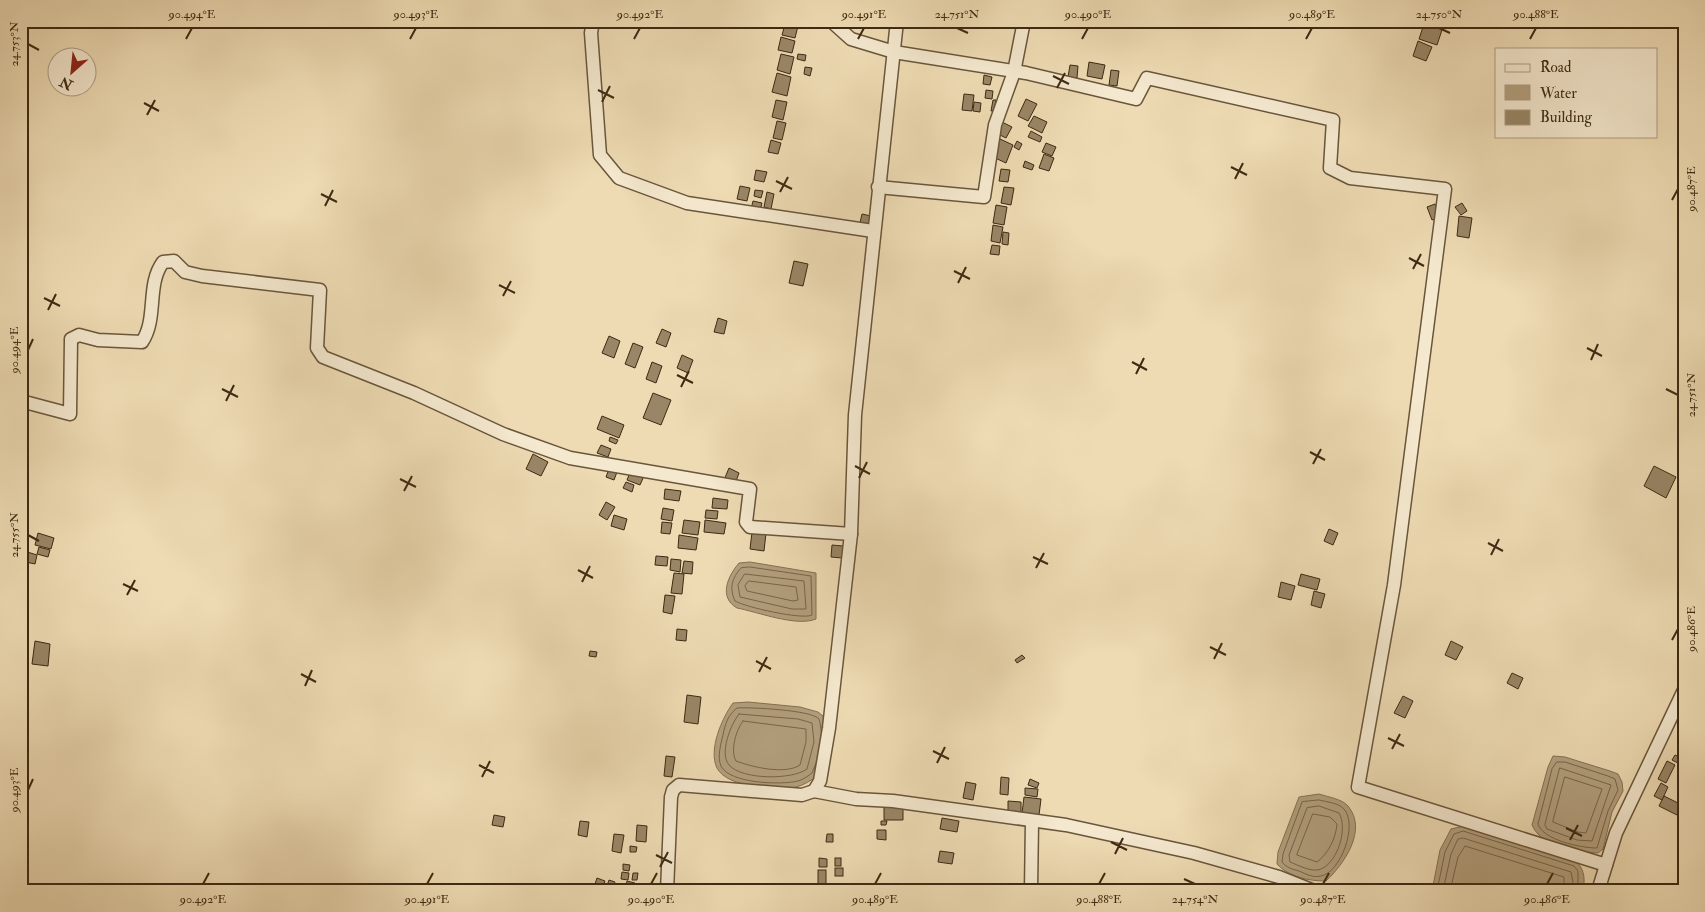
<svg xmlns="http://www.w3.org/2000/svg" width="1705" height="912" font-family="'IM FELL Double Pica',serif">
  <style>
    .water { fill: #b29f7d; stroke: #837053 }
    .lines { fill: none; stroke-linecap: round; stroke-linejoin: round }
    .shore { stroke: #786448; stroke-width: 1 }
    .building { fill: #998666; stroke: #3d2a13 }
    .minor-casing { stroke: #69563b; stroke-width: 15 }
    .minor { stroke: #f4e8ce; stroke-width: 12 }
    .ticks { fill: none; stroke: #3d2a13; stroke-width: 2 }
    .neatline { fill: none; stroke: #3d2a13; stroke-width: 2 }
    .ticks-label { font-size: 12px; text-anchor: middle; fill: #3d2a13 }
  </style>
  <rect width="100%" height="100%" fill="#eedbb3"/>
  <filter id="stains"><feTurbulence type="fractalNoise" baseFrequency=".004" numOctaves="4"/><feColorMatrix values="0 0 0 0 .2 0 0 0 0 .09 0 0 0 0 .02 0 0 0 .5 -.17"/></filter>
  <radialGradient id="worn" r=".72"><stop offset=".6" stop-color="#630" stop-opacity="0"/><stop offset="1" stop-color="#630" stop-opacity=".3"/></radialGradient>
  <g class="water">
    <path d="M750 562 816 573V619C796 627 758 612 737 608 718 597 728 576 739 563Z"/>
    <path d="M748 702 800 707 818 712 823 716 826 728 817 776C810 781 804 785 796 787 777 790 727 788 717 768 708 750 722 718 733 703Z"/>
    <path d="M1553 756 1565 757 1610 771 1618 774 1622 782 1623 791 1612 812 1603 849 1598 853C1576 851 1542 848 1532 825L1548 767Z"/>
    <path d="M1319 794C1328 797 1342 799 1348 806 1368 830 1344 864 1326 881 1308 881 1289 877 1277 864L1278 852 1299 797Z"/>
    <path d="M1464 826 1577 862C1585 871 1585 880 1583 891H1432L1440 850 1451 829Z"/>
  </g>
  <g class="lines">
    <g class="shore">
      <path d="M750 567 811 576 812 615C802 620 745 607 735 601 729 588 732 578 741 568Z"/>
      <path d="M745 574 804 581 806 609H792L740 597 738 585Z"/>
      <path d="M749 581 796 587 798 600 793 601 747 591 745 586Z"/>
      <path d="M739 714 798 719 812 723 814 742 807 769C792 780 742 780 729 765 719 753 731 724 739 714Z"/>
      <path d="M743 721 806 729V742L800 765C785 775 752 767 736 761 730 751 736 730 743 721Z"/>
      <path d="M1557 762H1565L1608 776 1615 779 1618 790 1608 811 1597 848C1581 848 1543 840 1538 824L1552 769Z"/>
      <path d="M816 763 812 773C808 776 804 779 798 781 782 785 730 784 721 766 717 757 721 743 723 735 725 724 728 715 737 708 749 707 812 710 819 719 820 722 821 728 821 731"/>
      <path d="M1560 768 1611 785 1592 841 1577 840 1547 829 1545 825Z"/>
      <path d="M1565 777 1602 789 1586 833 1578 832 1553 822Z"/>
      <path d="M1319 800C1327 802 1339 803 1344 809 1358 825 1341 872 1321 876 1313 878 1306 874 1299 871 1292 869 1287 868 1282 862L1283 854 1302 802Z"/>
      <path d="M1319 806 1339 813C1348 828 1338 862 1321 869 1312 873 1298 865 1290 862L1289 855 1307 808Z"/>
      <path d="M1313 814 1330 817 1337 824C1336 838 1328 854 1317 862L1297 855Z"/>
      <path d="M1437 891 1445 852 1454 834 1463 831 1574 866 1578 871V891"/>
      <path d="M1443 891 1451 854 1458 839 1463 838 1571 872 1573 882 1572 891"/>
      <path d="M1450 891 1458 857 1465 846 1564 877V891"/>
    </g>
  </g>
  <g class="building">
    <path d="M786 21 799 22 795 38 782 35Z"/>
    <path d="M1425 21H1445L1437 45 1419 39Z"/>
    <path d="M781 37 795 41 792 53 778 50Z"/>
    <path d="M1418 41 1432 47 1426 61 1413 56Z"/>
    <path d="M781 54 794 57 790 74 777 70Z"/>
    <path d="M798 54 806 55 805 61 797 59Z"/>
    <path d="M1089 62 1105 65 1102 79 1087 76Z"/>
    <path d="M1070 65 1078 66 1077 78 1068 77Z"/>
    <path d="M805 67 812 68 810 76 804 74Z"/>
    <path d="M1111 70 1119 71 1117 86 1109 85Z"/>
    <path d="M777 73 791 77 787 96 772 92Z"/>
    <path d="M984 75 992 77 990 85 983 84Z"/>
    <path d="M986 90 993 91 992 99 985 98Z"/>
    <path d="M964 94 974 95 972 111 962 110Z"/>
    <path d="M1026 99 1037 104 1028 121 1018 116Z"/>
    <path d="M776 100 787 102 783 120 772 117Z"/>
    <path d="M993 100H996L994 111H991Z"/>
    <path d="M974 102 981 103 980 112 973 111Z"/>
    <path d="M1034 116 1047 122 1042 133 1028 126Z"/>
    <path d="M777 121 786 123 782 140 773 138Z"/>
    <path d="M1002 122 1012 127 1006 138 996 133Z"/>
    <path d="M1031 131 1042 137 1040 142 1028 137Z"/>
    <path d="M1000 139 1013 145 1006 163 993 157Z"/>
    <path d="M771 140 781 143 778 154 768 152Z"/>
    <path d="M1017 141 1022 144 1019 150 1014 147Z"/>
    <path d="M1046 143 1056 147 1052 156 1042 152Z"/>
    <path d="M1044 154 1054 158 1049 171 1039 168Z"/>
    <path d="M1025 161 1034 165 1032 170 1023 167Z"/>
    <path d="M1001 169 1010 170 1008 182 999 181Z"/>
    <path d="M756 170 767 172 764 182 754 180Z"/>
    <path d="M740 186 750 188 747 201 737 199Z"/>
    <path d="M1004 187 1014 188 1011 205 1001 203Z"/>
    <path d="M755 190 763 191 761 198 754 196Z"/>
    <path d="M767 192 774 194 771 209 764 207Z"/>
    <path d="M753 201 762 203 760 211 751 209Z"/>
    <path d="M1462 203 1467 211 1461 215 1455 207Z"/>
    <path d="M1435 204 1440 217 1432 220 1427 207Z"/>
    <path d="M996 205 1007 207 1004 225 993 223Z"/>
    <path d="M862 214 871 216 868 229 859 227Z"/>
    <path d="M1459 216 1472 218 1469 238 1457 236Z"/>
    <path d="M993 225 1003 227 1000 243 991 241Z"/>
    <path d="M1003 232 1009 233 1008 245 1002 244Z"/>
    <path d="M992 245 1000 246 999 255 990 254Z"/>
    <path d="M794 261 808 264 803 286 789 283Z"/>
    <path d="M718 318 727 321 724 334 714 332Z"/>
    <path d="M662 329 671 333 666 347 656 343Z"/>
    <path d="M609 336 620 341 614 358 602 353Z"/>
    <path d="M633 343 643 347 635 368 625 364Z"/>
    <path d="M682 355 693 360 688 373 677 368Z"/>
    <path d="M652 362 662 366 656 383 646 379Z"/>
    <path d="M653 393 671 400 661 425 643 418Z"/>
    <path d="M602 416 624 425 619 438 597 429Z"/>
    <path d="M610 437 618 440 616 444 609 441Z"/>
    <path d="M601 445 611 449 608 457 597 453Z"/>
    <path d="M533 454 548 462 541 476 526 469Z"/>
    <path d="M1654 466 1676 477 1666 498 1644 486Z"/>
    <path d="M729 468 739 473 735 484 724 480Z"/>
    <path d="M609 469 617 472 614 480 606 477Z"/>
    <path d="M631 470 644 476 640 485 627 480Z"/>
    <path d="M626 482 634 485 632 492 623 488Z"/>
    <path d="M665 489 681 491 679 501 664 499Z"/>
    <path d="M713 498 728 500 727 509 712 508Z"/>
    <path d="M606 502 615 507 607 520 599 515Z"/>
    <path d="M663 508 674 510 672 521 661 519Z"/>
    <path d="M706 510 718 511 717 519 705 518Z"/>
    <path d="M614 515 627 519 624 530 611 526Z"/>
    <path d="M684 520 700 522 698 535 682 533Z"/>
    <path d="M705 520 726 523 724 534 704 532Z"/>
    <path d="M662 522 672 523 670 534 661 533Z"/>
    <path d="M1329 529 1338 533 1333 545 1324 541Z"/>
    <path d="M752 532 766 533 764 551 750 549Z"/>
    <path d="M38 533 54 538 51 549 35 545Z"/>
    <path d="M679 535 698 538 696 550 678 548Z"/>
    <path d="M832 545 843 546 842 558 831 557Z"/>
    <path d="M39 547 50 550 48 557 37 554Z"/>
    <path d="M21 550 37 555 35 564 21 561Z"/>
    <path d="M656 556 668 557 667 566 655 565Z"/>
    <path d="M671 559 681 560 680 572 670 570Z"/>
    <path d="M684 561 693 562 692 574 682 573Z"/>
    <path d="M674 573 684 574 682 594 671 593Z"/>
    <path d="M1301 574 1320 579 1317 590 1298 585Z"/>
    <path d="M1281 582 1295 586 1291 600 1278 597Z"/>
    <path d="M1314 591 1325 594 1321 608 1311 605Z"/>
    <path d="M665 595 675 596 672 614 663 612Z"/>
    <path d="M677 629 687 630 686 641 676 640Z"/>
    <path d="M35 641 50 644 48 666 32 664Z"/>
    <path d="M1451 641 1463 647 1456 660 1445 655Z"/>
    <path d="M590 651 597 652 596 657 589 656Z"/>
    <path d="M1022 655 1025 658 1017 663 1015 660Z"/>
    <path d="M1512 673 1523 678 1518 689 1507 683Z"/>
    <path d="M687 695 701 697 698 724 684 722Z"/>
    <path d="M1403 696 1413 701 1405 718 1394 713Z"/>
    <path d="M1684 733V748L1678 745Z"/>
    <path d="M1675 755 1684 759V766L1672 760Z"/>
    <path d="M666 756 675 757 672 777 664 776Z"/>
    <path d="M1667 761 1675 765 1666 783 1658 779Z"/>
    <path d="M1001 777 1009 778 1008 795 1000 794Z"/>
    <path d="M1030 779 1039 783 1037 788 1028 785Z"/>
    <path d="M1683 780 1684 781V792L1678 790Z"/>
    <path d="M966 782 976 784 973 800 963 798Z"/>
    <path d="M1661 783 1668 787 1662 800 1654 796Z"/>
    <path d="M1025 788 1038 789 1037 797 1025 795Z"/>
    <path d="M1664 796 1682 805 1677 815 1659 806Z"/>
    <path d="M1024 797 1041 799 1039 815 1022 813Z"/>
    <path d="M1008 801 1021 802V812L1008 811Z"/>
    <path d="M884 806 903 807V820H884Z"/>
    <path d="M494 815 505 817 503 827 492 825Z"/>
    <path d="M942 818 959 821 957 832 940 829Z"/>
    <path d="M580 821 589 822 587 837 578 835Z"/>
    <path d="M881 821H887L886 825H881Z"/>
    <path d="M637 825 647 826 646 842 636 841Z"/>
    <path d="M877 830H886V840L877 839Z"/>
    <path d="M614 834 624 835 621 853 612 851Z"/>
    <path d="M827 834H833V842H826Z"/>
    <path d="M630 846 637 847 636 852H630Z"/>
    <path d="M940 851 954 853 952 864 938 862Z"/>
    <path d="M819 858 827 859V867H819Z"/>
    <rect x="835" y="858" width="6" height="8"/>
    <path d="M623 864 630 865 629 871 623 870Z"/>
    <rect x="835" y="868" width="8" height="8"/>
    <rect x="818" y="870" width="8" height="16"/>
    <path d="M622 872 629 873 628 880 621 879Z"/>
    <path d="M633 873H638L637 880H632Z"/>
    <path d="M597 878 605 881 602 890 594 887Z"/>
    <path d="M609 880 615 882 611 890 606 888Z"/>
    <path d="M627 881 635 883 633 891H625Z"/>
  </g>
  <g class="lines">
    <g class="minor-casing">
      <g id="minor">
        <path d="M593 21 591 33 600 155 619 178 687 203 873 231"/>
        <path d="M831 21 851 39 894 52 1026 73 1136 99 1147 78 1333 120 1330 168 1350 178 1445 189 1394 585 1358 787 1606 865"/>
        <path d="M878 187 984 197 995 125 1014 72 1024 21"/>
        <path d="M21 401 70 414 71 339 79 335 98 340 142 342C158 318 146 285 163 262L174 261 185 272 202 276 320 290 317 348 323 357 414 393 503 434 570 458 750 489 746 522 750 527 851 534"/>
        <path d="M814 791 856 799 893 801 1066 825 1194 853 1279 877 1314 891"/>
        <path d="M667 891 671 797 673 790 679 785 802 795 814 791 820 781 829 728 851 534 855 415 897 21"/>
        <path d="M1031 891 1032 821"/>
        <path d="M1598 891 1616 833 1684 690"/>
      </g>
    </g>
    <use href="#minor" class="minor"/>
  </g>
  <path class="ticks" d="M957 28 968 33M1439 28 1450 33M186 39 192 28M410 39 416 28M634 39 640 28M858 39 864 28M1082 39 1088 28M1306 39 1312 28M1530 39 1536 28M28 44 39 50M1053 76 1069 84M1057 88 1065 73M598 90 614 98M602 102 610 86M144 103 159 111M147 115 155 100M1231 167 1247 175M1235 179 1243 163M776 181 792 189M780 192 788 177M321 194 337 202M1672 200 1678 189M325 206 333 190M1409 258 1424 266M1413 269 1421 254M954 271 970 279M958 283 966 267M499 285 515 293M503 296 511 281M44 298 60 306M48 310 56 294M1587 348 1602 356M28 350 33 339M1591 360 1598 344M1132 362 1147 370M1136 374 1144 358M677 375 693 383M681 387 689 371M222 389 238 397M1666 389 1678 395M226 401 234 385M1310 452 1325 460M1313 464 1321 449M855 466 870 474M859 478 867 462M400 479 416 487M404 491 412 476M28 535 39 541M1488 543 1503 551M1491 555 1499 539M1033 557 1048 564M1036 568 1044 553M578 570 593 578M582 582 590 566M123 584 138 591M127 595 135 580M1672 640 1678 629M1210 647 1226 655M1214 659 1222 643M756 661 771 669M759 672 767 657M301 674 316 682M305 686 312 670M1388 738 1404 746M1392 749 1400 734M933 751 949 759M937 763 945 747M479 765 494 773M482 777 490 761M28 790 33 779M1566 828 1582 836M1570 840 1578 825M1111 842 1127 850M1115 854 1123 838M656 855 672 863M660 867 668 852M1184 879 1195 884M203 884 209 873M427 884 433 873M651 884 657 873M875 884 881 873M1099 884 1105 873M1323 884 1329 873M1547 884 1553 873"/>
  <rect width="1705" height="912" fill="none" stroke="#eedbb3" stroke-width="55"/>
  <rect x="1495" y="48" width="162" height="90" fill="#f4e8ce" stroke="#ab9c83"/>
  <rect x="1505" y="64" width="25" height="8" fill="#f4e8ce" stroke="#ab9c83"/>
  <text x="1540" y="72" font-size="15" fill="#3d2a13">Road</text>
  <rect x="1505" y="85" width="25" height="15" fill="#b29f7d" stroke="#ab9c83"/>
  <text x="1540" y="98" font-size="15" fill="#3d2a13">Water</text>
  <rect x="1505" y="110" width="25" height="15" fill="#998666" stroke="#ab9c83"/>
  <text x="1540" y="122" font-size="15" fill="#3d2a13">Building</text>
  <g transform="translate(72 72) rotate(207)"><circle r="24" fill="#f4e8ce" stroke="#ab9c83"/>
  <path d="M0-4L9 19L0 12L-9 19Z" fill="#8f2418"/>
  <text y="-8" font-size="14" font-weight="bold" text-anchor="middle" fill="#3d2a13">N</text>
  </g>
  <rect x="28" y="28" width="1650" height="856" class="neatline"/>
  <g class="ticks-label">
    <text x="192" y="18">90.494°E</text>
    <text x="416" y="18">90.493°E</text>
    <text x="640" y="18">90.492°E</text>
    <text x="864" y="18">90.491°E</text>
    <text x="957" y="18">24.751°N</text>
    <text x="1088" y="18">90.490°E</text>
    <text x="1312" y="18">90.489°E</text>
    <text x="1439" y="18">24.750°N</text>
    <text x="1536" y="18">90.488°E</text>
    <text transform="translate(14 44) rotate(-90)" y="4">24.753°N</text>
    <text transform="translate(1691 189) rotate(-90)" y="4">90.487°E</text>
    <text transform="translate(14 350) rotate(-90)" y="4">90.494°E</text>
    <text transform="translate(1691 395) rotate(-90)" y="4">24.751°N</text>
    <text transform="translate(14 535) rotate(-90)" y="4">24.755°N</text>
    <text transform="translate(1691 629) rotate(-90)" y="4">90.486°E</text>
    <text transform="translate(14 790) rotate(-90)" y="4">90.493°E</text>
    <text x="203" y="903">90.492°E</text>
    <text x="427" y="903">90.491°E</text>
    <text x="651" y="903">90.490°E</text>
    <text x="875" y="903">90.489°E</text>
    <text x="1099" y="903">90.488°E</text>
    <text x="1195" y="903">24.754°N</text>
    <text x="1323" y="903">90.487°E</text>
    <text x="1547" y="903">90.486°E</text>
  </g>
  <rect width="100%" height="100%" filter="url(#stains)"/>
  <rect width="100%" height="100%" fill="url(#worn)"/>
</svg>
